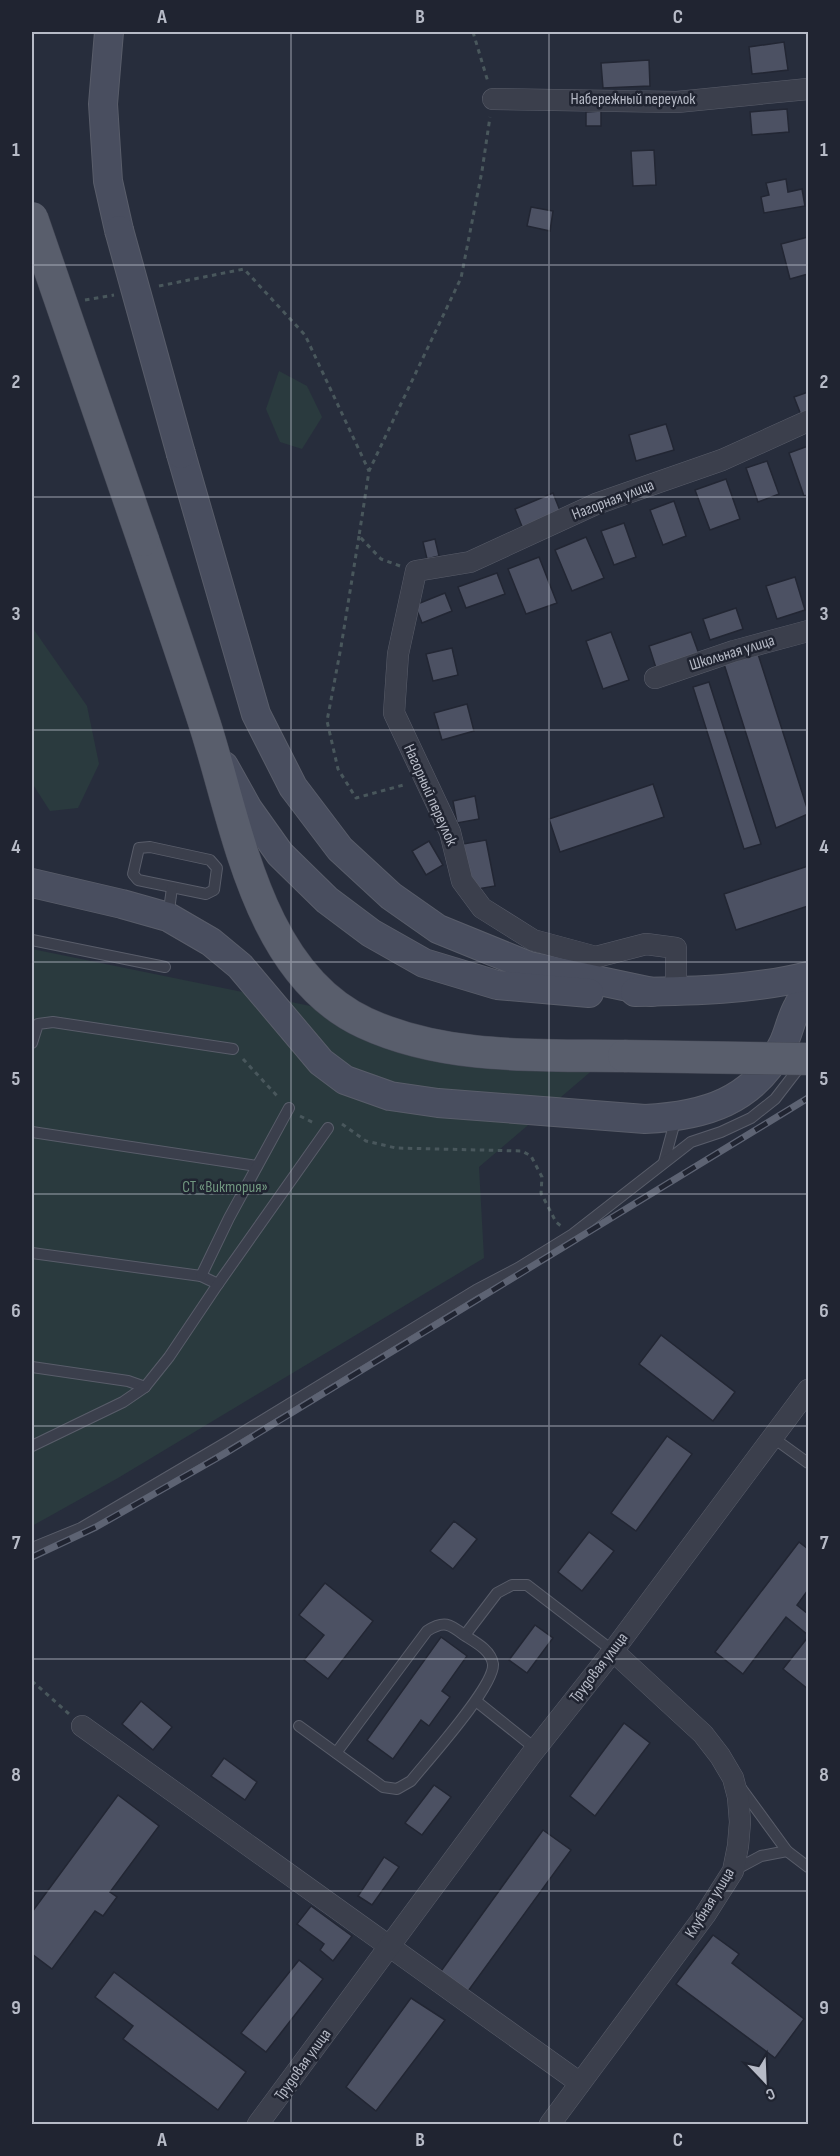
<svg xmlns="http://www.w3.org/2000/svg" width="840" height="2156" font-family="'Sofia Sans Condensed',sans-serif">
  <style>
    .green { fill: #2a3a3e }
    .building { fill: #4c5163; stroke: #222633; stroke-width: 1.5 }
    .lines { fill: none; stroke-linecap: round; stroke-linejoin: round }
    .lane-casing { stroke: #595d6a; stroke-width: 12 }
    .street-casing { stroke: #595d6a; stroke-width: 22 }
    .secondary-casing { stroke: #595d6a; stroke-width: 30 }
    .primary-casing { stroke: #444855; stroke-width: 33 }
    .path { stroke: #49575c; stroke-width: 3; stroke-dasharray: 4.5 4.5; stroke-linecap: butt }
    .lane { stroke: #3b3f4c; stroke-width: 10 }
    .street { stroke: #3b3f4c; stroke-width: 21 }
    .secondary { stroke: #494e5f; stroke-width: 28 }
    .primary { stroke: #595e6c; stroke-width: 32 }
    .rail-casing { stroke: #5d6373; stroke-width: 7 }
    .rail { stroke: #202431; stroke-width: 4.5; stroke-dasharray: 14; stroke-linecap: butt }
    .secondary-bridge-casing { stroke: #595d6a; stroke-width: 30; stroke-linecap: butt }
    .primary-bridge-casing { stroke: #444855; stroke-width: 33; stroke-linecap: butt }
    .secondary-bridge { stroke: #494e5f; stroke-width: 28 }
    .primary-bridge { stroke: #595e6c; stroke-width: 32 }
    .grid { fill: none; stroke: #b7bbc7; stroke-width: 1.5; stroke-opacity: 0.55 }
    .labels { text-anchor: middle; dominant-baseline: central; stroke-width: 5; stroke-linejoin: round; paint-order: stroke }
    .street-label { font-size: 16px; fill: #b7bbc7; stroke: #202431 }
    .park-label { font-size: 16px; fill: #70967f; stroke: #202431 }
    .neatline { fill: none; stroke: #b7bbc7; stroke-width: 2 }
    .grid-label { font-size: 20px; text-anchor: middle; font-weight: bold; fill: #b7bbc7 }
  </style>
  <rect width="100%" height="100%" fill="#272d3c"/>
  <g class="green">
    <path d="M279 371 307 386 322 417 302 449 280 442 266 409Z"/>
    <path d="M32 627 87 706 99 764 78 808 50 811 32 783Z"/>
    <path d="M32 949 394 1023 602 1062 479 1167 484 1258 118 1478 32 1526Z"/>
  </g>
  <g class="building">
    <path d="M784 42 788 70 752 74 749 47Z"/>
    <path d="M649 60 650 86 603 88 601 63Z"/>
    <path d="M787 109 789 132 752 135 750 112Z"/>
    <path d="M601 111V126H586V112Z"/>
    <path d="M654 150 656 185 633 186 631 151Z"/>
    <path d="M786 179 788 192 802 189 805 206 764 213 761 197 769 195 766 183Z"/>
    <path d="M531 207 553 211 550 231 527 226Z"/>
    <path d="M808 237V274L790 279 781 244Z"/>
    <path d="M808 392V413L801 415 794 397Z"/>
    <path d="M666 424 674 450 636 461 629 435Z"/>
    <path d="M808 446V495L804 496 789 453Z"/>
    <path d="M767 461 779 494 758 502 746 468Z"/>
    <path d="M726 479 740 519 710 530 695 490Z"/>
    <path d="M553 493 561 513 523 529 515 509Z"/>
    <path d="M674 501 686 536 663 545 650 510Z"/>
    <path d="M624 523 636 557 614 565 601 531Z"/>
    <path d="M586 537 604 578 572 591 555 550Z"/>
    <path d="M435 539 439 556 427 559 423 542Z"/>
    <path d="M539 557 557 603 526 614 508 569Z"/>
    <path d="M497 573 505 594 466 608 458 587Z"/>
    <path d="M795 577 805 610 777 619 766 586Z"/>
    <path d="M445 593 452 611 422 623 415 605Z"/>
    <path d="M736 608 743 629 710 640 703 619Z"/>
    <path d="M611 632 629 680 603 689 586 641Z"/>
    <path d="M691 632 699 654 656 668 649 646Z"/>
    <path d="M452 648 458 675 433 681 426 654Z"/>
    <path d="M758 654 808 811V814L776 828 724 664Z"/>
    <path d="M709 682 761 844 744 849 693 687Z"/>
    <path d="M467 704 474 731 442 740 434 713Z"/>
    <path d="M653 784 664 817 560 852 549 819Z"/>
    <path d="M475 796 479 819 457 823 453 801Z"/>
    <path d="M486 840 495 886 472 890 463 844Z"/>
    <path d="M429 841 443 865 426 875 412 851Z"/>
    <path d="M808 866V906L736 930 724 894Z"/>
    <path d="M661 1335 735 1392 713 1421 639 1364Z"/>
    <path d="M667 1436 692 1454 636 1531 611 1513Z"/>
    <path d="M454 1521 477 1539 453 1569 430 1551Z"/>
    <path d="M589 1532 614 1551 582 1591 558 1572Z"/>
    <path d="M799 1542 808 1549V1590L797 1605 808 1614V1635L786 1617 743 1674 715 1652Z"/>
    <path d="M325 1583 373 1621 328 1679 304 1660 324 1635 299 1615Z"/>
    <path d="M535 1625 553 1638 527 1673 509 1660Z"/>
    <path d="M441 1637 467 1656 442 1691 450 1697 429 1726 421 1720 393 1759 367 1740Z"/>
    <path d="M808 1637V1689L783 1669Z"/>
    <path d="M141 1701 172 1727 153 1750 122 1724Z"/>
    <path d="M624 1723 650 1743 595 1816 570 1796Z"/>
    <path d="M224 1758 257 1782 245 1800 211 1776Z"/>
    <path d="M434 1785 451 1797 422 1835 405 1823Z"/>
    <path d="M118 1795 159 1826 110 1892 117 1897 103 1916 95 1911 52 1969 32 1954V1912Z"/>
    <path d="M543 1830 571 1850 463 1998 436 1978Z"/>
    <path d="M384 1857 399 1867 372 1905 358 1896Z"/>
    <path d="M311 1906 352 1936 333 1961 320 1950 324 1944 297 1924Z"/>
    <path d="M713 1935 739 1954 732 1963 804 2019 775 2058 676 1984Z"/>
    <path d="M299 1960 323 1979 266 2052 241 2033Z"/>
    <path d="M114 1972 246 2072 218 2110 123 2039 133 2026 95 1997Z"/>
    <path d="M411 1998 445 2020 376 2111 346 2087Z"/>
  </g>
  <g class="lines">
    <g class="lane-casing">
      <g id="lane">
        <path d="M150 847 210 860 217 868 214 890 206 894 138 880 133 874 139 848Z"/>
        <path d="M168 917 172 888"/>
        <path d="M32 940 165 967"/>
        <path d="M32 1043 38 1024 53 1022 233 1049"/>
        <path d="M32 1132 257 1166"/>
        <path d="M664 1162 676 1118"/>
        <path d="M32 1253 201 1276 218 1284"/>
        <path d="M201 1276 229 1218 289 1108"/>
        <path d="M32 1367 128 1381 145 1387"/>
        <path d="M772 1437 808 1463"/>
        <path d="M32 1446 123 1402 145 1387 169 1357 218 1284 328 1128"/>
        <path d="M32 1548 81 1528 227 1442 476 1290 518 1268 573 1234 691 1142 721 1132 751 1118 775 1099 802 1064"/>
        <path d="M465 1635 497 1593 512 1585H527L613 1651"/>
        <path d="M476 1701 536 1749"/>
        <path d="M299 1726 383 1787 397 1789 411 1781C427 1761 495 1686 493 1664 491 1650 475 1642 464 1635 450 1624 444 1620 427 1631L336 1753"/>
        <path d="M787 1851 808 1867"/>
        <path d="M733 1871 761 1856 787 1851 741 1788"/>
      </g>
    </g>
    <g class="street-casing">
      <g id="street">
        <path d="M493 99 677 102 808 89"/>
        <path d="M655 678 734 651 808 631"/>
        <path d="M676 992V948L646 944 596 957 533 940 482 908 462 881 450 832 394 713 398 654 416 571 470 562 596 504 722 460 808 421"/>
        <path d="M82 1726 580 2083"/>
        <path d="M258 2124 530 1756 613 1651 808 1390"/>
        <path d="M550 2124 705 1915 733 1871 738 1846 740 1822 738 1797 733 1778 720 1756 703 1734 613 1651"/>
      </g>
    </g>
    <g class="secondary-casing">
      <g id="secondary">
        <path d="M109 32 103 104 108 181 119 230"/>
        <path d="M181 454 256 714 293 787 340 849 391 896 438 929 529 966 652 992"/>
        <path d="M224 766 248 809 280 854 327 900 371 933 424 963 497 985 589 993"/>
        <path d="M32 883 122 904 168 917 211 942 240 966 321 1062 345 1080 390 1096 438 1103 645 1119C704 1116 754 1102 783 1044 789 1032 791 1018 798 1006 801 1000 805 995 808 990"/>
        <path d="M635 992C693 991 752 990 808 976"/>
      </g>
    </g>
    <g class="primary-casing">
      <path id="primary" d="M143 540C164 602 185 663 205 725 237 825 258 974 365 1023 445 1060 538 1055 624 1056"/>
    </g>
    <g class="path">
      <path d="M473 32 488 82"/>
      <path d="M159 286 244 269 305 335 369 471"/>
      <path d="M85 300 114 295"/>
      <path d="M359 536 341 647 327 721 338 769 356 798 407 784"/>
      <path d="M400 566 381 559 359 536 369 471 461 278 482 171 490 117"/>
      <path d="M243 1059 279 1098"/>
      <path d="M300 1116 316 1124"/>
      <path d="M342 1124 366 1141 396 1148 522 1151 531 1156 542 1177 541 1193 556 1222 561 1226"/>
      <path d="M32 1681 69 1714"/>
    </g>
    <use href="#lane" class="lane"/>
    <use href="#street" class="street"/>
    <use href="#secondary" class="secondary"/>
    <use href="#primary" class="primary"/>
    <g class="rail-casing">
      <path id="rail" d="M32 1557 96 1527 224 1454 808 1098"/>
    </g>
    <use href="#rail" class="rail"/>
    <g class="secondary-bridge-casing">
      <path id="secondary-bridge" d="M119 230 181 454"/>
    </g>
    <g class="primary-bridge-casing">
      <g id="primary-bridge">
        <path d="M32 218 143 540"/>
        <path d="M624 1056 808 1059"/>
      </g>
    </g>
    <use href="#secondary-bridge" class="secondary-bridge"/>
    <use href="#primary-bridge" class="primary-bridge"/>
  </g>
  <path class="grid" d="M291 32V2124M549 32V2124M32 265H808M32 497H808M32 730H808M32 962H808M32 1194H808M32 1426H808M32 1659H808M32 1891H808"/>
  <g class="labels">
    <g class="street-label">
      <text x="633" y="99">Набережный переулок</text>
      <text transform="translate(613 500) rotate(-21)">Нагорная улица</text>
      <text transform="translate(732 653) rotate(-17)">Школьная улица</text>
      <text transform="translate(430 795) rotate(66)">Нагорный переулок</text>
      <text transform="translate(599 1668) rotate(-52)">Трудовая улица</text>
      <text transform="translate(710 1903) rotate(-58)">Клубная улица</text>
      <text transform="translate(303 2065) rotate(-54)">Трудовая улица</text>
    </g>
    <g class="park-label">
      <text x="225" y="1187">СТ «Виктория»</text>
    </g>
  </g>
  <rect width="840" height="2156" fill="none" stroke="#202431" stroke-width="66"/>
  <g transform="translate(765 2081) rotate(157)" stroke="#202431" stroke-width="4.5" paint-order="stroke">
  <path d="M0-4.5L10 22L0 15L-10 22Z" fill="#b7bbc7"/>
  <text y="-9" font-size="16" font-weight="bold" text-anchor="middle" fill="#b7bbc7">С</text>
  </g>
  <rect x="33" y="33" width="774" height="2090" class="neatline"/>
  <g class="grid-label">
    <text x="162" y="23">A</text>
    <text x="420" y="23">B</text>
    <text x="678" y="23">C</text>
    <text x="16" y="156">1</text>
    <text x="824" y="156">1</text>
    <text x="16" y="388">2</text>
    <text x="824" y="388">2</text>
    <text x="16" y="620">3</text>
    <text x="824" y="620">3</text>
    <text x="16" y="853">4</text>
    <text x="824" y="853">4</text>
    <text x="16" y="1085">5</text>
    <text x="824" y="1085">5</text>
    <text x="16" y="1317">6</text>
    <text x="824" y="1317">6</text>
    <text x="16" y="1549">7</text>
    <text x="824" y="1549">7</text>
    <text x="16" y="1781">8</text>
    <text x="824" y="1781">8</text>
    <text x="16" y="2014">9</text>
    <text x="824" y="2014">9</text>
    <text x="162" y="2146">A</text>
    <text x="420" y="2146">B</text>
    <text x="678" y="2146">C</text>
  </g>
</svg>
